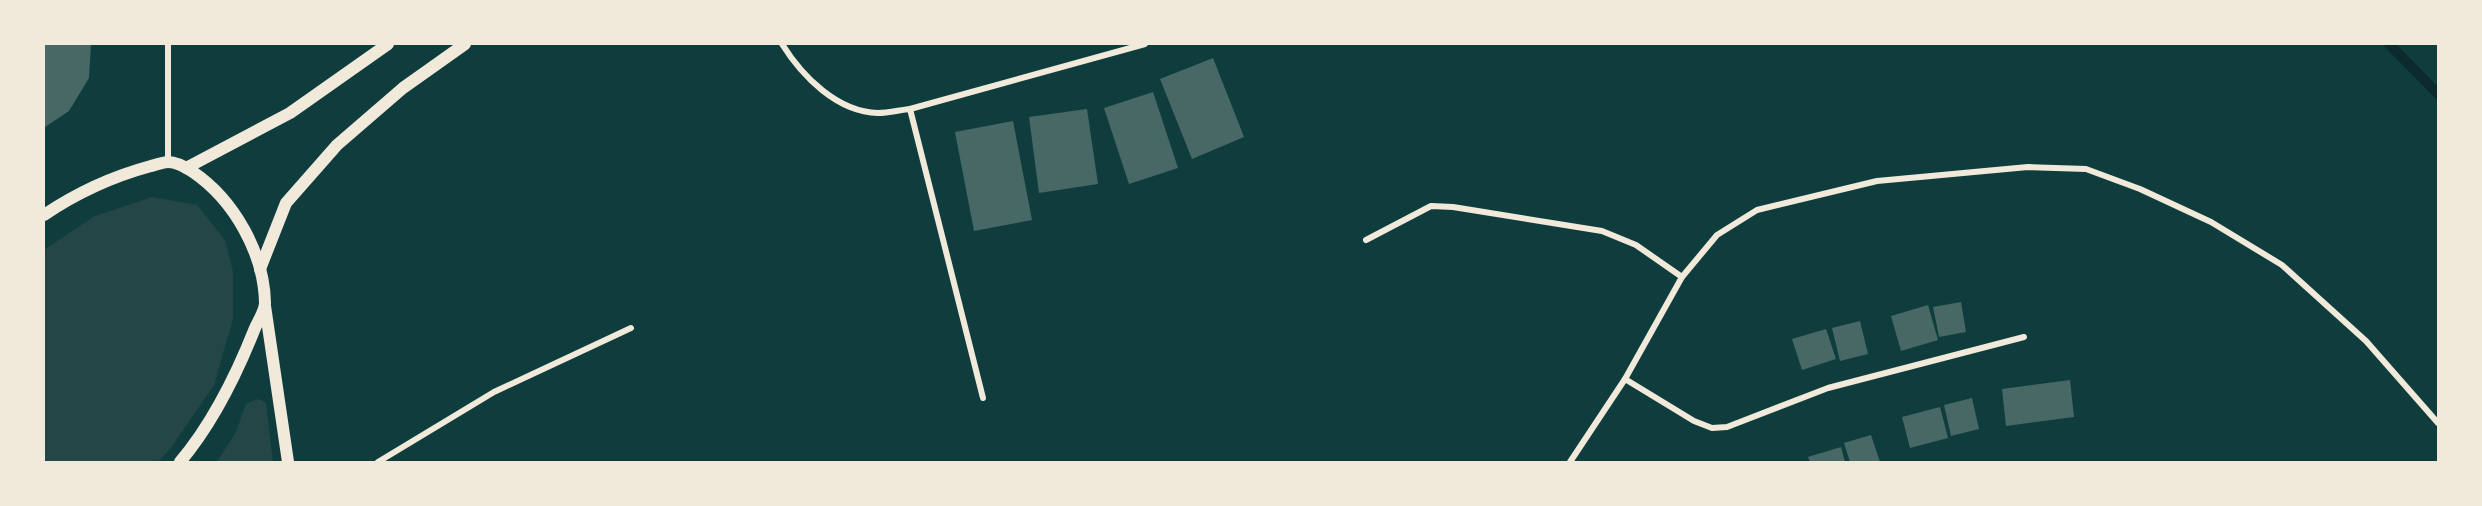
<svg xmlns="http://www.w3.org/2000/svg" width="2482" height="506" font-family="'Source Sans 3',sans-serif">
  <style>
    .green { fill: #244646 }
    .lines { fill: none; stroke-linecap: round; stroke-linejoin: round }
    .stream { stroke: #0a2a2b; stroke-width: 10 }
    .building { fill: #486865 }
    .minor { stroke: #f1e9da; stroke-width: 6 }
    .secondary { stroke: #f1e9da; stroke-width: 12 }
  </style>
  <rect width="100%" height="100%" fill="#0f3d3e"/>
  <g class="green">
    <path d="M152 197 197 205 225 240 233 272V319L214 385 170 449 158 462H44V250L95 216Z"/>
    <path d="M258 399 266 403 273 462H217L236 432 246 404Z"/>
  </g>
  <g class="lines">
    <path class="stream" d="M2389 44 2438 94"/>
  </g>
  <g class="building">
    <path d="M44 44H91L89 78 69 111 45 127Z"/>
    <path d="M1213 58 1244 137 1192 159 1160 79Z"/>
    <path d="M1153 92 1178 168 1129 184 1104 108Z"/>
    <path d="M1087 109 1098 184 1039 193 1029 117Z"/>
    <path d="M1013 121 1032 220 974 231 955 132Z"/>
    <path d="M1961 302 1966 332 1939 337 1933 307Z"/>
    <path d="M1928 305 1938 340 1901 351 1891 316Z"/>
    <path d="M1860 321 1868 354 1840 361 1832 328Z"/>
    <path d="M1826 329 1836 359 1802 370 1792 339Z"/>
    <path d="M2070 380 2074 417 2006 426 2002 389Z"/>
    <path d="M1972 398 1979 429 1951 436 1944 405Z"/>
    <path d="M1940 407 1948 438 1910 448 1902 417Z"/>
    <path d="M1871 435 1880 462H1850L1844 443Z"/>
    <path d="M1841 447 1845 462H1810L1808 457Z"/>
  </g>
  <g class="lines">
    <g class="minor">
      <path d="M168 44V162"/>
      <path d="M782 44C802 76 837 112 878 113 888 113 900 110 910 109L1145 44"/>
      <path d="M910 109 983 398"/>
      <path d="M1366 240 1431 206 1453 207 1602 231 1636 245 1682 277"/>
      <path d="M1625 379 1694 421 1712 428 1727 427 1828 388 2024 337"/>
      <path d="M378 462 494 392 631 328"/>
      <path d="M1570 462 1625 379 1682 277 1717 235 1757 210 1877 181 2028 167 2086 169 2140 189 2211 222 2282 265 2366 341 2438 423"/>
    </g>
    <g class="secondary">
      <path d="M186 168 290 113 388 44"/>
      <path d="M44 215C75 194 114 176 151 166 156 165 163 162 168 162 176 162 187 168 193 172 234 200 264 253 265 303 265 311 258 321 255 328 236 376 213 423 180 462"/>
      <path d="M260 269 286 203 337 145 403 88 465 44"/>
      <path d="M265 306 288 462"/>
    </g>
  </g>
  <rect width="2482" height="506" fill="none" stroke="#f1e9da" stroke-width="90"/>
</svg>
